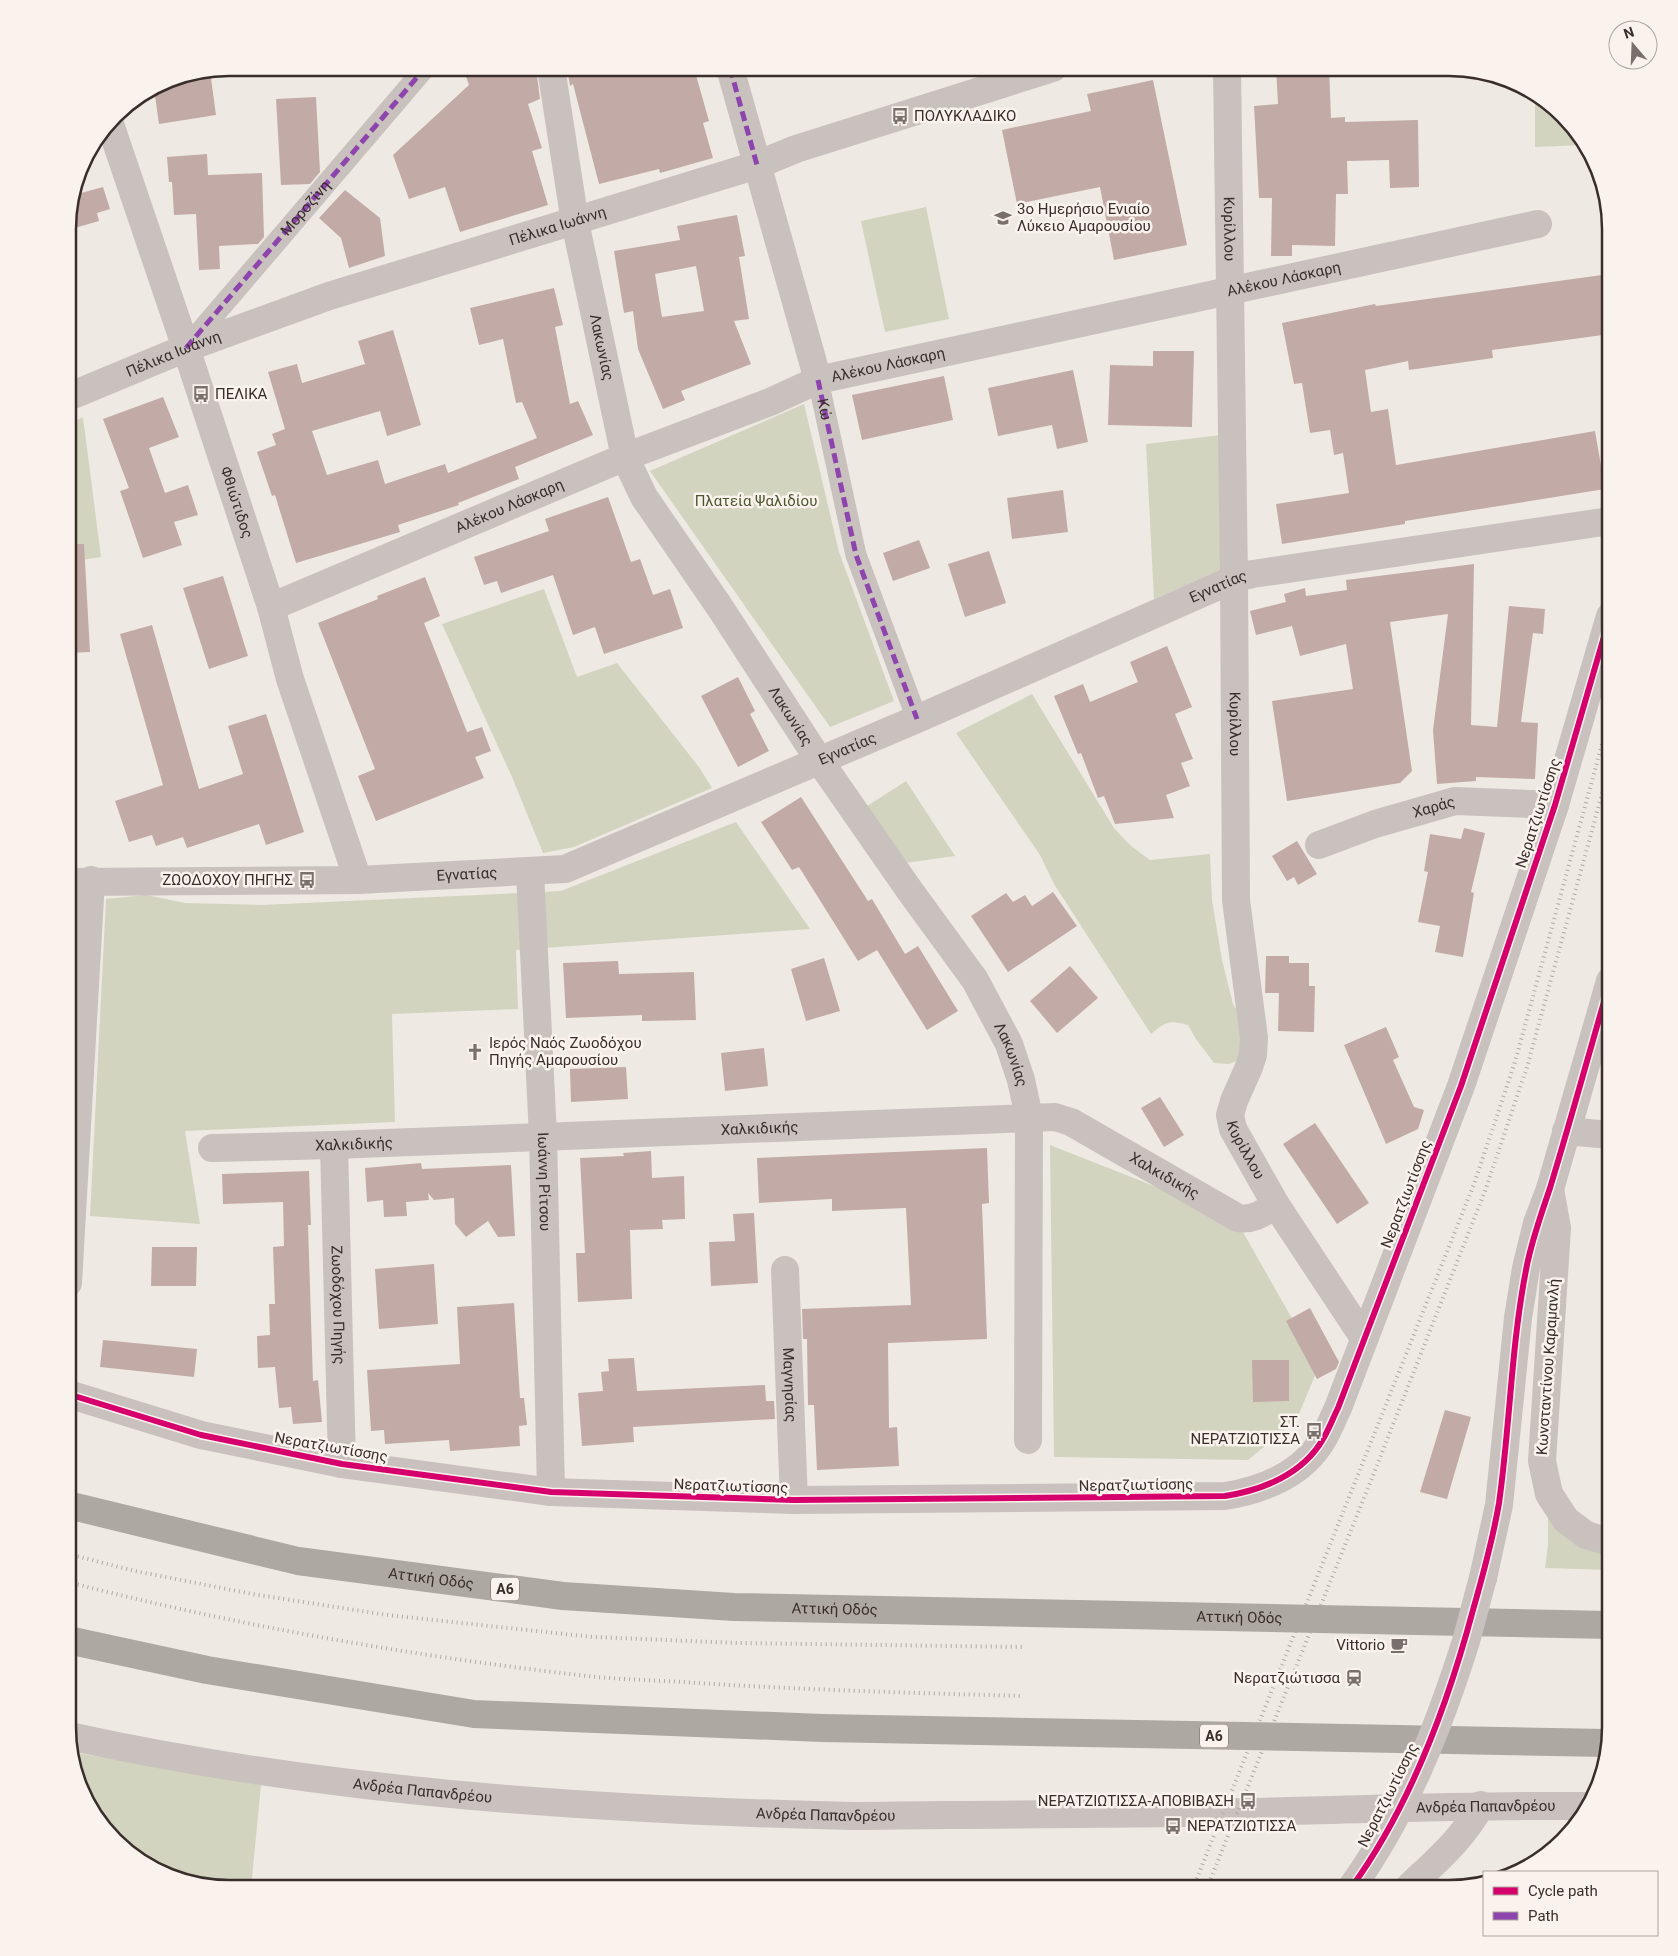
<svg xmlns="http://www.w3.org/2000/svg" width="1678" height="1956" font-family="Roboto,sans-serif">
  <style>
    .green { fill: #d2d4bf }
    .building { fill: #c2aba6; fill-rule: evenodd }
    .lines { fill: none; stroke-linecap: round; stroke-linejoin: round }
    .pedestrian { stroke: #c8c1bd; stroke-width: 21 }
    .minor { stroke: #c8c1bd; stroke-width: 28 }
    .tertiary { stroke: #c8c1bd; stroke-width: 28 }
    .motorway { stroke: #aea8a3; stroke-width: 28 }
    .rail { stroke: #b0aaa7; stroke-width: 4; stroke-dasharray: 1 4; stroke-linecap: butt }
    .tertiary-bridge { stroke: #c8c1bd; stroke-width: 28 }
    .quiet { stroke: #8e44ad; stroke-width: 5; stroke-dasharray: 10 5; stroke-linecap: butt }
    .cycleway-casing { stroke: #faf3ed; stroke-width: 9 }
    .cycleway { stroke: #d6006c; stroke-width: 6 }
    .labels { text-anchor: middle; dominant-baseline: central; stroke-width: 5; stroke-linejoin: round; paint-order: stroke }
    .shield { fill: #faf3ed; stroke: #736965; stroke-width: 1 }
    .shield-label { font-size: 14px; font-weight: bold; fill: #392e2b }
    .poi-label { font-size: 15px; fill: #392e2b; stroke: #faf3ed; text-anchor: start }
    .street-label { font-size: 15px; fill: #392e2b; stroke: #faf3ed }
    .park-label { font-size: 15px; fill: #4d572f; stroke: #faf3ed }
    .rim { fill: none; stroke: #392e2b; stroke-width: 2.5 }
  </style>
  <rect width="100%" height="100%" fill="#efe9e4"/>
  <g class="green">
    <path d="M1535 94 1577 131 1585 145 1535 147Z"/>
    <path d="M926 207 949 319 885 332 861 221Z"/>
    <path d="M804 404 839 552 894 701 830 727 650 471Z"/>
    <path d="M83 417 101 557 68 562V424Z"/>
    <path d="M1221 435 1220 571 1154 599 1146 444Z"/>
    <path d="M544 589 577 677 617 663 699 767 712 788 574 847 543 853 512 777 442 624Z"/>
    <path d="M1032 694 1114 828 1130 845 1150 860 1210 854 1212 900 1222 960 1233 1004 1246 1026 1242 1059 1229 1064 1214 1063 1196 1039 1188 1025C1168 1020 1167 1021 1151 1034L1054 884 1040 855 956 733Z"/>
    <path d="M906 781 955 856 898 864 861 810Z"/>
    <path d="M736 822 810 929 516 950 518 1009 392 1014 395 1122 185 1131 200 1224 90 1216 106 899 146 895 185 903 262 905 561 891Z"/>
    <path d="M78 902 74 964H68V903Z"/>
    <path d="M1050 1145 1235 1218 1319 1366 1296 1421 1248 1460 1054 1457Z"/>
    <path d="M1548 1504 1610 1551V1570L1545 1568 1548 1546Z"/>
    <path d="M72 1752 261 1785 251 1888H229L157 1872 101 1825 76 1779Z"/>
  </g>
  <g class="building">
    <path d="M463 68H536L540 99 528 104 542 148 532 151 548 205 460 232 445 187 409 199 393 155 469 85Z"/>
    <path d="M567 68H694L709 121 703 123 713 158 660 173 659 169 599 184 573 84 570 86Z"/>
    <path d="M1276 68H1329L1331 118 1345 117V122L1418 120 1419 187 1390 188 1389 160 1347 161 1348 194H1336L1335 246 1292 245V256H1271L1272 198H1259L1254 106 1278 104Z"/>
    <path d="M210 71 216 115 159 124 154 88 167 80Z"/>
    <path d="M1153 80 1187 245 1114 260 1100 187 1017 204 1002 130 1091 111 1087 94Z"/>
    <path d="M316 97 320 172 310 184 281 185 276 99Z"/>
    <path d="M207 154 208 175 262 173 264 237 258 244 219 246 220 269 199 270 196 214 174 215 172 182H169L167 157Z"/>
    <path d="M103 187 110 209 97 213 99 221 68 230V218L74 195Z"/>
    <path d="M345 190 380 218 385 256 349 268 341 238 319 218Z"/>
    <path d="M737 215 745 256 739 257 749 319 734 321 751 364 681 391 685 400 663 409 638 349 633 311 624 313 614 251 680 240 677 226ZM696 266 704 311 662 317 655 274Z"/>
    <path d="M1602 275 1610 334 1492 350 1493 358 1409 370 1408 361 1365 370 1371 412 1388 409 1396 465 1595 431 1605 489 1405 521V524L1282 544 1276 504 1349 493 1343 453 1334 455 1330 430 1310 433 1302 383 1294 384 1282 323 1375 304 1376 306Z"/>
    <path d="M554 288 563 325 555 327 570 404 578 401 593 435 515 467 519 479 458 503 459 505 398 525 400 532 296 563 275 495 272 496 257 452 276 445 272 434 285 429 268 372 297 364 302 383 365 364 358 341 393 330 421 425 387 436 380 411 312 431 327 475 378 460 385 484 445 464 448 473 537 438 522 402 516 403 503 339 479 345 470 308Z"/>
    <path d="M1153 351H1194L1192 427 1108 425 1110 365 1153 366Z"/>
    <path d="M1073 370 1088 442 1057 449 1052 425 998 436 988 388Z"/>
    <path d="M944 376 953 420 862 440 852 395Z"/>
    <path d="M163 397 179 437 149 448 165 493 188 485 198 515 174 522 182 545 143 558 120 491 129 488 103 419Z"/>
    <path d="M1063 490 1068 532 1012 539 1007 498Z"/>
    <path d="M608 497 631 562 640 559 653 595 670 589 683 628 604 654 595 627 573 635 553 575 501 593 497 581 484 585 474 557 549 531 545 519Z"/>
    <path d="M919 540 930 568 893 581 883 553Z"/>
    <path d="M68 544H84L90 652 68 653Z"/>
    <path d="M989 551 1006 603 965 617 948 564Z"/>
    <path d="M1474 564 1471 725 1497 727 1509 606 1545 609 1543 634 1533 633 1521 722 1538 723 1535 779 1476 777V781L1437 784 1433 730 1448 614 1390 622 1412 771 1400 783 1287 801 1272 701 1353 689 1346 644 1300 656 1292 626 1256 635 1250 611 1286 602 1284 594 1305 588 1306 596 1347 590 1346 580Z"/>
    <path d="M223 576 248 656 209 669 183 588Z"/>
    <path d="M425 577 440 616 424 623 467 732 482 727 491 751 475 757 484 778 376 821 358 776 375 769 318 623 378 599 377 596Z"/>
    <path d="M152 625 199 789 243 774 228 726 266 714 304 832 266 845 259 824 187 848 183 837 156 846 152 835 129 842 115 801 163 785 120 634Z"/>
    <path d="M1167 646 1192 707 1175 714 1193 759 1181 763 1190 786 1166 795 1174 818 1115 824 1104 796 1098 798 1081 753 1078 754 1054 696 1083 684 1090 702 1138 682 1130 662Z"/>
    <path d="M738 677 755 711 750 714 769 751 738 767 701 696Z"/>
    <path d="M801 797 868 901 872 899 905 954 918 946 958 1011 927 1030 877 950 858 961 799 867 792 870 761 822Z"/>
    <path d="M1464 828 1485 833 1471 892 1474 893 1463 957 1435 952 1440 926 1418 922 1428 872 1424 871 1430 834 1461 839Z"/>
    <path d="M1297 841 1317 874 1298 885 1294 877 1287 881 1272 856Z"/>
    <path d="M1053 892 1077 926 1008 972 971 916 1006 893 1013 902 1025 895 1032 906Z"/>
    <path d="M1266 956H1289V963H1309V986H1315L1314 1032 1278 1031 1279 993H1265Z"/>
    <path d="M824 958 840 1011 806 1021 791 969Z"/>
    <path d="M618 961 619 974 694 972 696 1020 642 1021V1015L566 1018 563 963Z"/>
    <path d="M1070 966 1098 998 1057 1033 1030 1001Z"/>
    <path d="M1386 1027 1399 1057 1393 1060 1414 1107 1424 1110 1418 1129 1386 1144 1344 1045Z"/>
    <path d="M764 1048 768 1086 725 1091 721 1053Z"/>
    <path d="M626 1067 628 1099 571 1102 570 1069Z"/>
    <path d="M1160 1097 1184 1135 1164 1147 1141 1108Z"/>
    <path d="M1315 1123 1369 1203 1337 1224 1283 1144Z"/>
    <path d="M987 1148 989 1203 982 1204 987 1339 888 1343 889 1428 897 1427 899 1466 817 1470 814 1405H808L807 1339H803L802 1309 911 1305 906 1208 832 1211V1199L759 1203 757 1158Z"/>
    <path d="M651 1151 652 1178 684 1176 685 1219 662 1220 663 1229 630 1230 632 1299 578 1302 576 1253H585L580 1158 624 1156 623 1153Z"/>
    <path d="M421 1163 422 1169 511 1165 515 1236 498 1237 488 1221 466 1237 455 1224 454 1198 434 1200 428 1193 429 1200 406 1202 407 1216 384 1217 383 1200 367 1202 365 1168Z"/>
    <path d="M309 1171 311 1225H308L313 1381 318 1380 322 1422 293 1424 291 1407 279 1408 275 1367 258 1368 257 1336 270 1335 269 1304H275L273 1247 284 1246 283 1202 223 1204 222 1174Z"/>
    <path d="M754 1213 758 1283 711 1286 709 1242 735 1241 733 1214Z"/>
    <path d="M152 1247H197L196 1286H151Z"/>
    <path d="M434 1264 438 1324 379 1329 375 1269Z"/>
    <path d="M514 1303 520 1398H524L527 1425 519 1426 520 1446 450 1451 449 1440 385 1444 384 1430 371 1431 367 1370 460 1364 457 1307Z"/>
    <path d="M1310 1308 1339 1362 1336 1369 1317 1379 1286 1321Z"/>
    <path d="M103 1340 197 1349 194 1377 100 1367Z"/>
    <path d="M634 1358 637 1391 765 1385 766 1401H774L775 1419 633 1427 634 1442 582 1446 578 1393 603 1391 601 1372 609 1371 608 1359Z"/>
    <path d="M1252 1360H1289V1401L1253 1402Z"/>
    <path d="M1445 1410 1471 1417 1447 1499 1420 1492Z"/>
  </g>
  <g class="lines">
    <g class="pedestrian">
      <path id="s1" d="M186 348 425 68"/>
      <path id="s2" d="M818 380 856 555 917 719"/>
    </g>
    <g class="minor">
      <path id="s3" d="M551 68 575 222 625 457 644 497 719 606 819 760 910 891 975 980 1009 1044 1021 1080 1029 1117 1028 1440"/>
      <path d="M730 68 818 380"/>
      <path id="s4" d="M1227 68 1234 580 1236 900 1254 1038 1253 1055 1249 1067 1234 1101 1230 1115 1233 1129 1276 1205 1364 1338"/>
      <path id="s5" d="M110 124 186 348 271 607 290 679 358 880"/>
      <path id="s6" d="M68 397 186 348 329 296 757 165 796 149 1053 68"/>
      <path id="s7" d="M271 607 625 457 770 402 818 380 1538 224"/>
      <path id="s8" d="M1319 845 1375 824 1455 801 1555 805"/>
      <path id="s9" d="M530 872 543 1136 551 1492"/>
      <path id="s10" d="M68 882 358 880 565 869 917 719 1239 577 1253 574 1610 521"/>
      <path d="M1566 1131 1610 1135"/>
      <path id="s11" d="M334 1145 342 1464"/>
      <path id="s12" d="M212 1148 334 1145 1055 1117 1071 1122 1238 1218C1253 1221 1264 1212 1276 1205"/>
      <path d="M1550 1189 1557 1228 1542 1461 1549 1494 1566 1520 1586 1535 1610 1542"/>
      <path id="s13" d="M785 1270 794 1500"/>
      <path d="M68 1283 91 880"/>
      <path d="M68 1394 201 1435 342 1464 551 1492 794 1500 1225 1496C1263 1490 1303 1474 1323 1439 1329 1429 1333 1418 1338 1408L1461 1086 1555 805 1610 616"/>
      <path d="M1408 1888C1435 1862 1463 1839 1481 1805"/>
    </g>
    <g class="tertiary">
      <path d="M1483 1578 1499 1505 1518 1318 1526 1268 1537 1223 1550 1189 1610 981"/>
      <path id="s14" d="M69 1736C324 1792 592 1810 853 1816 883 1816 914 1815 945 1815 1044 1814 1144 1814 1243 1812 1358 1810 1473 1805 1588 1806"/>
    </g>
    <g class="motorway">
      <path id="s15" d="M68 1505 298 1561 563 1596 734 1607 1610 1625"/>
      <path d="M68 1640 207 1670 474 1714 822 1728 1607 1743"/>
    </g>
    <g class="rail">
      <path d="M68 1554 135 1571 252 1594 387 1615 593 1637 737 1643 1024 1647"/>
      <path d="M68 1582C238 1626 412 1656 587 1676 624 1680 661 1680 698 1683 806 1690 915 1693 1023 1696"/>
      <path d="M1193 1888 1474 1184 1515 1062 1610 715"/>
      <path d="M1207 1888 1370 1483 1485 1191 1527 1067 1610 765"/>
    </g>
    <path class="tertiary-bridge" d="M1351 1888C1404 1815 1439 1727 1466 1641 1472 1620 1477 1599 1483 1578"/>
    <g class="quiet">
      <path d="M730 68 757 165"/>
      <path d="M186 348 425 68"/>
      <path d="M818 380 856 555 917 719"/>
    </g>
    <g class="cycleway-casing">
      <g id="cycleway">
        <path d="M68 1394 201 1435 342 1464 551 1492 794 1500 1225 1496C1263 1490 1303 1474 1323 1439 1329 1429 1333 1418 1338 1408L1461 1086 1555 805 1610 616"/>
        <path d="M1351 1888C1410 1807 1447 1707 1473 1610 1483 1575 1493 1539 1499 1503 1510 1426 1511 1347 1526 1270 1531 1242 1541 1215 1550 1188 1571 1119 1590 1050 1610 981"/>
      </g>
    </g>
    <use href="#cycleway" class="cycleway"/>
  </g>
  <defs>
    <g id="bus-bare" transform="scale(1.35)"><path d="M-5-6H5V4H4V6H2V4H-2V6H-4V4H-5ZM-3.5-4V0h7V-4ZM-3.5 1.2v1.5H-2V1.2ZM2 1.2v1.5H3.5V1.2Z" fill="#796f6c" stroke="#faf3ed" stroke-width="2.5" paint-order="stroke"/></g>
    <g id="school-bare" transform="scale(1.35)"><path d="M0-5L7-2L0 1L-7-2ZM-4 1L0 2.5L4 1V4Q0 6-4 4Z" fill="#796f6c" stroke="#faf3ed" stroke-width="2.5" paint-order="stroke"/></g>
    <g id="church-bare" transform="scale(1.35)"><path d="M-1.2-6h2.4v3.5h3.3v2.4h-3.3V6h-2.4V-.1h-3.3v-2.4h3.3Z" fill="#796f6c" stroke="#faf3ed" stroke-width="2.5" paint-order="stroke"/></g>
    <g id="cafe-bare" transform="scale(1.35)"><path d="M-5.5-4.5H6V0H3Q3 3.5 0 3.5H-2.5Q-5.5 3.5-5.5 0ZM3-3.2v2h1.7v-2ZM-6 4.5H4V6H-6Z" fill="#796f6c" stroke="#faf3ed" stroke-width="2.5" paint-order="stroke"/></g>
    <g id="station-bare" transform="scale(1.35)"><path d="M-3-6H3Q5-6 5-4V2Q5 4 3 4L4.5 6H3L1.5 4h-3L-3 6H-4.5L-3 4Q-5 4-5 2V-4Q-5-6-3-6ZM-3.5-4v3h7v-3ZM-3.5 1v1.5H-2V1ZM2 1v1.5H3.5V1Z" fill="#796f6c" stroke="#faf3ed" stroke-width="2.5" paint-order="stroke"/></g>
  </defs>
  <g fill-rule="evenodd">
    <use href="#bus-bare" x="900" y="116"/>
    <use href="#school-bare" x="1003" y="218"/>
    <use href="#bus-bare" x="201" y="394"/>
    <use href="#bus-bare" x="307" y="880"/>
    <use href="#church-bare" x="475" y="1052"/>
    <use href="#bus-bare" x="1314" y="1431"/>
    <use href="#cafe-bare" x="1399" y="1645"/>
    <use href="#station-bare" x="1354" y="1678"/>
    <use href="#bus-bare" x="1248" y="1801"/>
    <use href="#bus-bare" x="1173" y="1826"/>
  </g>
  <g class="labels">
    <g class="shield">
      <rect x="491" y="1577.5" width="28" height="23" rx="4"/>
      <rect x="1200" y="1724.5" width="28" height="23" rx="4"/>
    </g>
    <g class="shield-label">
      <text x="505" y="1589">Α6</text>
      <text x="1214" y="1736">Α6</text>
    </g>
    <g class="poi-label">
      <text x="914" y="116">ΠΟΛΥΚΛΑΔΙΚΟ</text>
      <text x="1017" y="209">3ο Ημερήσιο Ενιαίο<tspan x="1017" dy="17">Λύκειο Αμαρουσίου</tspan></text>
      <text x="215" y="394">ΠΕΛΙΚΑ</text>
      <text x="293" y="880" text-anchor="end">ΖΩΟΔΟΧΟΥ ΠΗΓΗΣ</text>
      <text x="489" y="1043">Ιερός Ναός Ζωοδόχου<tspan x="489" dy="17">Πηγής Αμαρουσίου</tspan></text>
      <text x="1300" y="1422" text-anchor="end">ΣΤ.<tspan x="1300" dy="17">ΝΕΡΑΤΖΙΩΤΙΣΣΑ</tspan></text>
      <text x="1385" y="1645" text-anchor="end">Vittorio</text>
      <text x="1340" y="1678" text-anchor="end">Νερατζιώτισσα</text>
      <text x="1234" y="1801" text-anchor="end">ΝΕΡΑΤΖΙΩΤΙΣΣΑ-ΑΠΟΒΙΒΑΣΗ</text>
      <text x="1187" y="1826">ΝΕΡΑΤΖΙΩΤΙΣΣΑ</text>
    </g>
    <g class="street-label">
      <text stroke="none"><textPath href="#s1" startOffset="184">Μοροζίνη</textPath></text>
      <text stroke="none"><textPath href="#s6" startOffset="519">Πέλικα Ιωάννη</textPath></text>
      <text stroke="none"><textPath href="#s4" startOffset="161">Κυρίλλου</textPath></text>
      <text stroke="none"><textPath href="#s7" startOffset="1069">Αλέκου Λάσκαρη</textPath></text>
      <text stroke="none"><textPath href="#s3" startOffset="284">Λακωνίας</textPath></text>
      <text stroke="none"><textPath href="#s6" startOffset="114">Πέλικα Ιωάννη</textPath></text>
      <text stroke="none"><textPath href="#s7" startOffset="664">Αλέκου Λάσκαρη</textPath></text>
      <text stroke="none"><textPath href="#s2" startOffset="30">Κώ</textPath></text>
      <text stroke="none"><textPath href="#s5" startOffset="399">Φθιώτιδος</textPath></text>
      <text stroke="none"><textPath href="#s7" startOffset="259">Αλέκου Λάσκαρη</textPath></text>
      <text stroke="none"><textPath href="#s10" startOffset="1209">Εγνατίας</textPath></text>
      <text stroke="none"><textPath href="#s3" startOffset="704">Λακωνίας</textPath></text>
      <text stroke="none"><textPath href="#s4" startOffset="656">Κυρίλλου</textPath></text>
      <text stroke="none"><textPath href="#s10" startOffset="804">Εγνατίας</textPath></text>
      <text stroke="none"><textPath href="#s8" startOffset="121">Χαράς</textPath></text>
      <text transform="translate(1538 813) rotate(-72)">Νερατζιωτίσσης</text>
      <text stroke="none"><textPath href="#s10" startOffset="399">Εγνατίας</textPath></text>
      <text stroke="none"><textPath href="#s3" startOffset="1109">Λακωνίας</textPath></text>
      <text stroke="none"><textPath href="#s12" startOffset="548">Χαλκιδικής</textPath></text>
      <text stroke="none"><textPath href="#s12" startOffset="142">Χαλκιδικής</textPath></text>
      <text stroke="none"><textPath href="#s4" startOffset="1091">Κυρίλλου</textPath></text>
      <text stroke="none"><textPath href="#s12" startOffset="968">Χαλκιδικής</textPath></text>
      <text stroke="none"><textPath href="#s9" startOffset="310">Ιωάννη Ρίτσου</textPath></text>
      <text transform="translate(1406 1194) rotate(-69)">Νερατζιωτίσσης</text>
      <text stroke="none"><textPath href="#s11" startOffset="160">Ζωοδόχου Πηγής</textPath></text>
      <text transform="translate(1548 1367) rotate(-86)">Κωνσταντίνου Καραμανλή</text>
      <text stroke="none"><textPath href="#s13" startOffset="115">Μαγνησίας</textPath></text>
      <text transform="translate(331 1447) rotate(10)">Νερατζιωτίσσης</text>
      <text transform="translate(1136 1485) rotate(-1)">Νερατζιωτίσσης</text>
      <text transform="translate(731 1486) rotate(2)">Νερατζιωτίσσης</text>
      <text stroke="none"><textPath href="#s15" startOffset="371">Αττική Οδός</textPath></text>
      <text stroke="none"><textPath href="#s15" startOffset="776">Αττική Οδός</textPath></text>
      <text stroke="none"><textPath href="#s15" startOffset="1181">Αττική Οδός</textPath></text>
      <text stroke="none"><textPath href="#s14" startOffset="358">Ανδρέα Παπανδρέου</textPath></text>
      <text transform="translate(1388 1795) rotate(-63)">Νερατζιωτίσσης</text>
      <text stroke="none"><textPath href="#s14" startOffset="1422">Ανδρέα Παπανδρέου</textPath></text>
      <text stroke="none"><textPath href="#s14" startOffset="762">Ανδρέα Παπανδρέου</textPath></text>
    </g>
    <g class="park-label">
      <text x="756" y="501">Πλατεία Ψαλιδίου</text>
    </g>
  </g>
  <path d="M0 0H1678V1956H0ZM229 76H1449A153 153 0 0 1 1602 229V1727A153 153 0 0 1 1449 1880H229A153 153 0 0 1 76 1727V229A153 153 0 0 1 229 76Z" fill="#faf3ed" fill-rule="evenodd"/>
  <path class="rim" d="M229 76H1449A153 153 0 0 1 1602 229V1727A153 153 0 0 1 1449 1880H229A153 153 0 0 1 76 1727V229A153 153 0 0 1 229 76Z"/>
  <rect x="1483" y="1871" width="175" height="65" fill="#faf3ed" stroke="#ada49f"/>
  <rect x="1493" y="1887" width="25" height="8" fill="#d6006c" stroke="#ada49f"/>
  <text x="1528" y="1896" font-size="15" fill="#392e2b">Cycle path</text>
  <rect x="1493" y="1912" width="25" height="8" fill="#8e44ad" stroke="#ada49f"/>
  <text x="1528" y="1921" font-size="15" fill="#392e2b">Path</text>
  <g transform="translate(1633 45) rotate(341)"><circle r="24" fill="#faf3ed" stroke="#ada49f"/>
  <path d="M0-4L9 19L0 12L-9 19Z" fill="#796f6c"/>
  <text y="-8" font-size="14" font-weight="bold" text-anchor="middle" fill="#392e2b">N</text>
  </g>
</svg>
